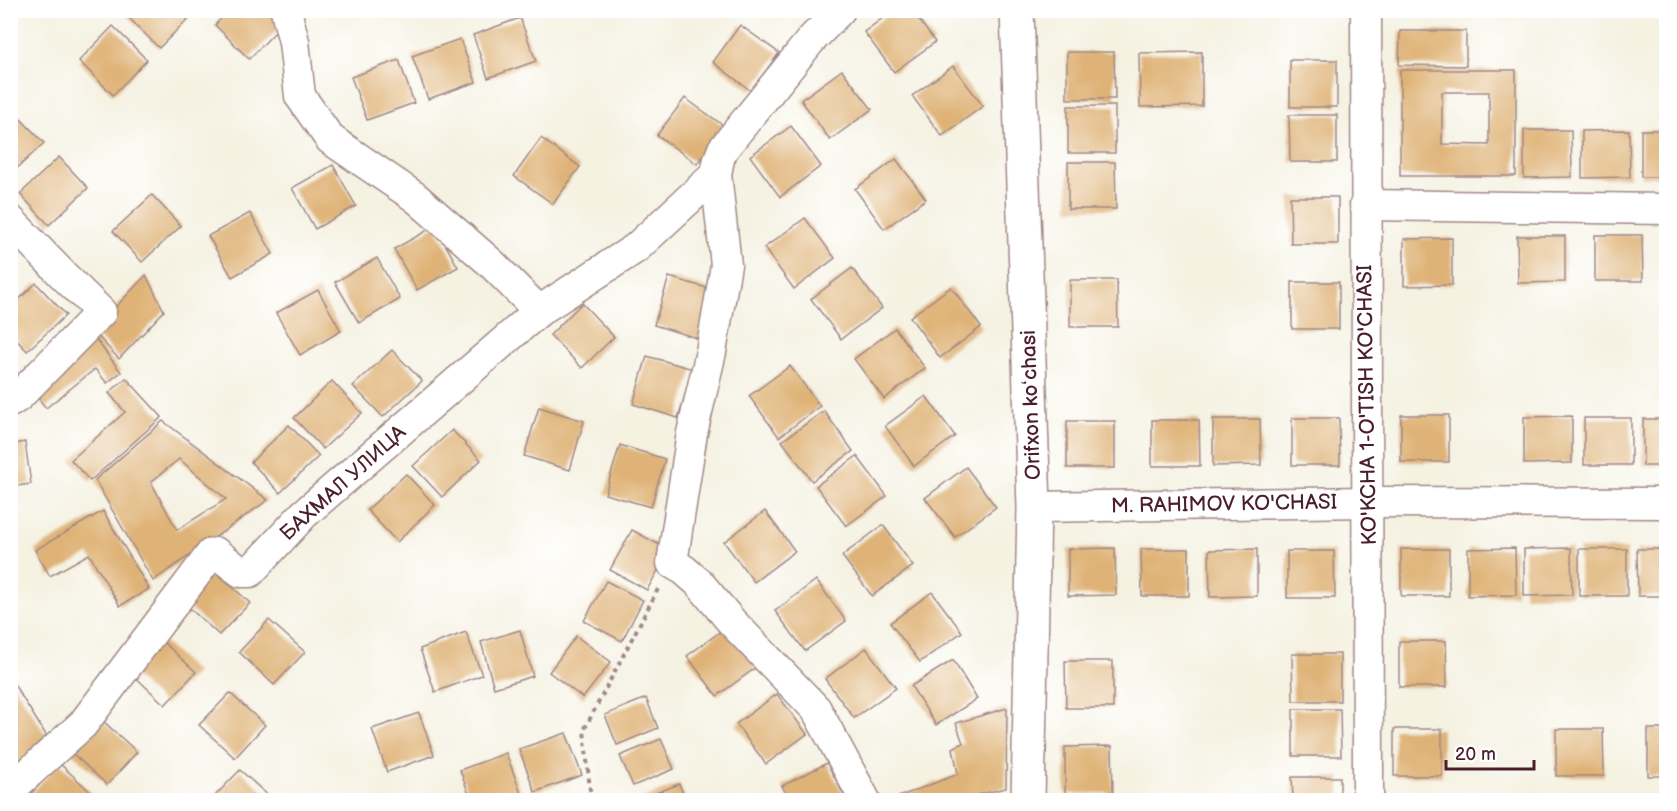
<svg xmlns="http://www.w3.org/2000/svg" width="1677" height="811" font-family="'Balsamiq Sans',sans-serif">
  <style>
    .building { fill: #dfb377; fill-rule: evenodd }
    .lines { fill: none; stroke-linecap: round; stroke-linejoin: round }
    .minor-casing { stroke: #a08886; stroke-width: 33 }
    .tertiary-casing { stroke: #a08886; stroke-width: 36 }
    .path { stroke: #a08886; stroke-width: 4; stroke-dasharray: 4.5 4.5; stroke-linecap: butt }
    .minor { stroke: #fff; stroke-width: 30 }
    .tertiary { stroke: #fff; stroke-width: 33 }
    .labels { text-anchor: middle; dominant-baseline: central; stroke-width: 4.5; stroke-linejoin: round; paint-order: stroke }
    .street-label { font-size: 21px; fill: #4a1f2b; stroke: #fff }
  </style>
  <rect width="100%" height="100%" fill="#fff"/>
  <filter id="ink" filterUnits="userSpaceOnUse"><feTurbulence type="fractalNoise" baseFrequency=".0167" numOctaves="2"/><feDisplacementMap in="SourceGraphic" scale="12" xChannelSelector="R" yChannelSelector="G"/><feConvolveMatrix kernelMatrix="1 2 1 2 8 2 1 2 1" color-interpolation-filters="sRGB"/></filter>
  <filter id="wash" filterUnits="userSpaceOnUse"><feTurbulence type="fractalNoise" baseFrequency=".008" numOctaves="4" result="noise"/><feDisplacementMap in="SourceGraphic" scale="24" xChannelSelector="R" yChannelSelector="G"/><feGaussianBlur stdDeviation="1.35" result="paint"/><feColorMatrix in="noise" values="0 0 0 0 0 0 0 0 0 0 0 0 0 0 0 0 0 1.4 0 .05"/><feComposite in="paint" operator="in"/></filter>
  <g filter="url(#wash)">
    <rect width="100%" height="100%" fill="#f5f2e2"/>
    <g id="blocks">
      <g class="building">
        <path d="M129 10H191L194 13 159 48 125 14Z"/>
        <path d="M229 10H269L283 24 249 59 215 25Z"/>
        <path d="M894 10H912L935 42 894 72 864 32Z"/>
        <path d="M520 18 536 61 488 78 473 35Z"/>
        <path d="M740 25 779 53 751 91 713 62Z"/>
        <path d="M113 26 147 60 113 95 79 61Z"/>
        <path d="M1400 31H1466V66L1399 65Z"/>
        <path d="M460 39 476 82 428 99 412 56Z"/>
        <path d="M1067 52H1114L1115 99H1067Z"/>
        <path d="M1202 52V106L1140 107 1139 53Z"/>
        <path d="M399 60 414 103 367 120 351 77Z"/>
        <rect x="1290" y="60" width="47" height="47"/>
        <path d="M953 66 983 106 942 136 912 96Z"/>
        <path d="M842 70 872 109 830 140 801 100Z"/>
        <path d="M1400 70H1516V176H1400ZM1442 92H1489V145L1442 144Z"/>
        <path d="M685 98 724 126 697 164 657 135Z"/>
        <rect x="1068" y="106" width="47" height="47"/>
        <path d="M14 112 44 143 10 175V116Z"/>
        <path d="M1289 115H1337V162H1290Z"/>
        <path d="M791 126 821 166 780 197 750 156Z"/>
        <path d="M1524 130H1571L1572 177 1524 178Z"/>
        <path d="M1629 130 1630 177 1582 178V131Z"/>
        <rect x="1641" y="130" width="25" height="47"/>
        <path d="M541 138 580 167 553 204 514 176Z"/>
        <path d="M59 157 88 188 49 225 20 194Z"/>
        <path d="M896 159 926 199 884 229 855 189Z"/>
        <path d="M1068 162H1115L1116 209H1068Z"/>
        <path d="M333 165 356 206 315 229 292 188Z"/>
        <path d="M152 195 181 226 142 262 113 231Z"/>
        <path d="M1290 197H1338V244H1291Z"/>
        <path d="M250 213 273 254 232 277 208 236Z"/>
        <path d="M805 218 835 258 794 289 764 248Z"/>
        <path d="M435 226 458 267 417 290 394 249Z"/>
        <path d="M1595 235H1642L1643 281H1595Z"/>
        <path d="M1517 236H1565V282L1518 283Z"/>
        <path d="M1452 238V285L1404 286V239Z"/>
        <path d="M377 258 400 299 359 323 335 282Z"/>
        <path d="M852 268 882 308 841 339 811 299Z"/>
        <path d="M146 275 164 311 119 359 93 331Z"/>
        <path d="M669 277 714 290 700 339 654 325Z"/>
        <path d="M1070 280H1117L1118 327H1070Z"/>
        <rect x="1292" y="282" width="47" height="47"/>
        <path d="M36 283 66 315 27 351 10 333V308Z"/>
        <path d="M951 287 981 327 940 358 910 317Z"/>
        <path d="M318 290 341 331 300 355 276 313Z"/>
        <path d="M582 303 614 337 582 368 550 335Z"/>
        <path d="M895 328 925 368 884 399 854 359Z"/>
        <path d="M94 337 121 372 107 383 95 369 46 408 29 387Z"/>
        <path d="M392 350 422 381 383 417 353 386Z"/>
        <path d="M647 356 693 369 678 418 633 404Z"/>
        <path d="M790 366 820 406 779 437 749 396Z"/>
        <path d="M126 378 162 417 90 481 71 460 125 412 109 393Z"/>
        <path d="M332 381 362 413 323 449 294 418Z"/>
        <path d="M926 396 955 436 914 466 885 426Z"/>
        <path d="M539 407 584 421 570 470 524 456Z"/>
        <path d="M824 411 853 451 812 481 782 441Z"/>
        <rect x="1401" y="415" width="48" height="47"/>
        <path d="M1572 416V463L1524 464V417Z"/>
        <path d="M1292 418H1339L1340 465H1292Z"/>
        <rect x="1584" y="418" width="47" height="47"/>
        <path d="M1213 419H1260L1261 465 1213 466Z"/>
        <rect x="1643" y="419" width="23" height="47"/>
        <path d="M1152 420H1199L1200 466H1152Z"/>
        <path d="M163 421 268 500 153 581 95 480ZM179 459 226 499 177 530 151 482Z"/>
        <rect x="1067" y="421" width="48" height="47"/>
        <path d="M289 425 319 456 280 493 251 462Z"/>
        <path d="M452 430 481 460 442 497 413 466Z"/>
        <path d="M25 442 31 484 10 487V445Z"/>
        <path d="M620 445 665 459 651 507 605 494Z"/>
        <path d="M857 456 887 496 846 526 816 486Z"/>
        <path d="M966 467 996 507 955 537 925 498Z"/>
        <path d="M406 474 435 505 397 542 367 510Z"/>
        <path d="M103 511 149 589 120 606 89 554 50 576 35 550Z"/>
        <path d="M765 511 795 551 754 582 724 542Z"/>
        <path d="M883 525 913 566 872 596 842 556Z"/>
        <path d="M632 530 669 550 647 590 610 570Z"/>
        <path d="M1115 548 1116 595 1068 596V549Z"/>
        <path d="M1515 548 1516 595 1468 596V549Z"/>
        <path d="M1571 548 1572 595 1524 596V549Z"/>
        <path d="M1141 549H1189V596H1142Z"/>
        <path d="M1257 549V596L1210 597 1209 550Z"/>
        <rect x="1401" y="549" width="48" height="47"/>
        <rect x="1579" y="549" width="48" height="47"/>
        <path d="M1637 549H1666V596H1638Z"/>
        <path d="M1287 551H1334L1335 598H1287Z"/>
        <path d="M214 570 250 603 219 635 184 603Z"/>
        <path d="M816 580 846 621 805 651 775 611Z"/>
        <path d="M606 581 643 600 622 641 584 621Z"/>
        <path d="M932 592 962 632 920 662 890 623Z"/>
        <path d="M269 620 305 652 274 685 239 652Z"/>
        <path d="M728 626 758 666 717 696 687 656Z"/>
        <path d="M520 630 533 676 494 688 481 642Z"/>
        <path d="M466 632 482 675 435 692 420 649Z"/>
        <path d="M576 636 611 662 583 698 549 672Z"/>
        <path d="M160 639 196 672 165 705 130 672Z"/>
        <path d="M1399 641H1446L1447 687H1399Z"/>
        <path d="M866 648 896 688 854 718 825 679Z"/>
        <path d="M1292 654H1340V701H1293Z"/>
        <path d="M953 660 977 699 936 725 911 686Z"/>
        <path d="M1065 661H1113V708H1066Z"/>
        <path d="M10 678 53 746 10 772Z"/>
        <path d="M230 693 265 725 235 758 199 725Z"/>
        <path d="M777 694 807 734 766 764 736 724Z"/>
        <path d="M646 698 658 728 617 745 605 715Z"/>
        <path d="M1007 708 1006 788 957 800H900L898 797 958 774 953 748 963 743 956 723Z"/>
        <path d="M1293 709H1340L1341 756H1293Z"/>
        <path d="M419 713 434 755 387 772 372 729Z"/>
        <path d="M101 719 137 752 107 785 71 752Z"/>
        <rect x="1394" y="729" width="48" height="47"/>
        <path d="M1556 729H1603L1604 776H1556Z"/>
        <rect x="1648" y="729" width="18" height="47"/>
        <path d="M566 733 582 775 535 792 519 749Z"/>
        <path d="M661 739 674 769 633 786 620 756Z"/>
        <path d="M1112 746 1113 793 1065 794V747Z"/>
        <path d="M506 753 522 796 509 800H471L460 770Z"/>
        <path d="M59 763 95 796 90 800H34L29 796Z"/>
        <path d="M827 763 846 799 844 800H790L782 786Z"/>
        <path d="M240 770 273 800H211Z"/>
        <path d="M1292 777H1340V800H1293Z"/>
        <path d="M679 784 686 800H638Z"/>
      </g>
    </g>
  </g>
  <g filter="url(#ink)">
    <use href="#blocks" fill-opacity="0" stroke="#a08886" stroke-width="1.5"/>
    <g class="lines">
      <g class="minor-casing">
        <g id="minor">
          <path d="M286 10 294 42 300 96 330 139 415 197 491 263 539 311"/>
          <path d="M840 10 811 40 723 149 719 159 716 174 726 265 711 352 692 433 672 563 684 570 699 583 732 622 816 709 865 800"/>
          <path d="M1366 10C1365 274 1369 537 1368 800"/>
          <path d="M1365 205 1666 209"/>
          <path d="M10 220 63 275 101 312 19 396 10 402"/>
          <path d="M1034 507 1369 502 1666 503"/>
          <path d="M10 790 83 724 211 554 216 553 241 572H250L304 514 539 311 636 248 716 174"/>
        </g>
      </g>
      <g class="tertiary-casing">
        <path id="tertiary" d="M1017 10 1034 507 1028 800"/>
      </g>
      <path class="path" d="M591 800 584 730 658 589"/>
      <use href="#minor" class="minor"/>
      <use href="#tertiary" class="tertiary"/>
    </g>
  </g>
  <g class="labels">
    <g class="street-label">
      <text transform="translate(1031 405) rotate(-92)">Orifxon koʻchasi</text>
      <text transform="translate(1367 405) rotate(-91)">KO'KCHA 1-O'TISH KO'CHASI</text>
      <text transform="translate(343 483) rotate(-42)">БАХМАЛ УЛИЦА</text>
      <text transform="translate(1224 504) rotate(-1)">M. RAHIMOV KO'CHASI</text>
    </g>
  </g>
  <rect width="1677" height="811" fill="none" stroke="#fff" stroke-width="36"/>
  <path d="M1446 760v9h88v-9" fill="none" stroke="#4a1f2b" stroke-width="3"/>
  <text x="1455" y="760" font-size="18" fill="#4a1f2b" stroke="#ffffff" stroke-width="4.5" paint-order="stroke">20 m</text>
</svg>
